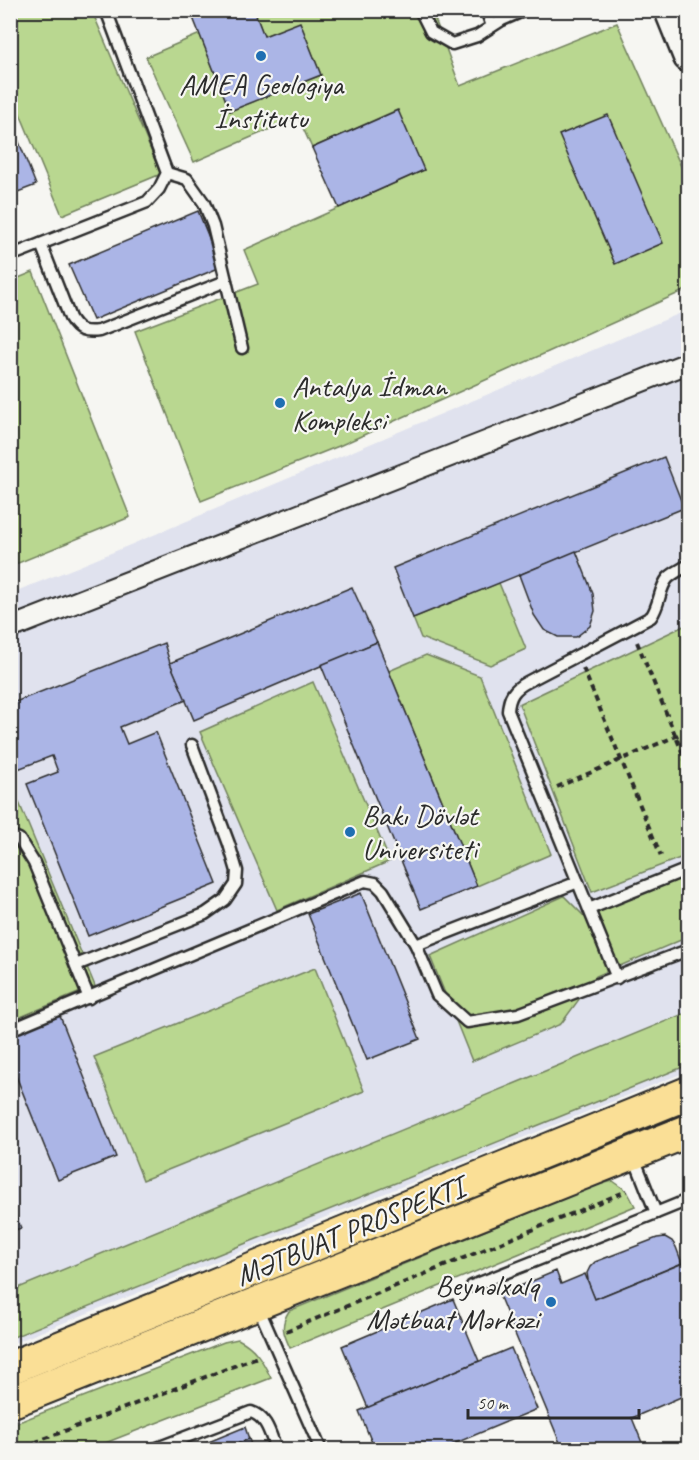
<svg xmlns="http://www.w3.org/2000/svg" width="699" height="1460" font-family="Caveat,sans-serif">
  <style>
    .built { fill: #e0e2ee }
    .green { fill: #b9d790; stroke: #72815e; stroke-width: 1.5 }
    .building { fill: #abb5e6; stroke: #2b2b2b; stroke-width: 1.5 }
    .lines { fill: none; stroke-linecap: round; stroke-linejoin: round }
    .lane-casing { stroke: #2b2b2b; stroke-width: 15 }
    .street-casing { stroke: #2b2b2b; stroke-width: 24 }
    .secondary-casing { stroke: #2b2b2b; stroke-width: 33 }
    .primary-casing { stroke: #2b2b2b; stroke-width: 36 }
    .path { stroke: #2b2b2b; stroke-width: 4; stroke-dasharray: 6 4.5; stroke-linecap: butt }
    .lane { stroke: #f6f6f2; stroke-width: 10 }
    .street { stroke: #f6f6f2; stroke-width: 20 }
    .secondary { stroke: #f6f6f2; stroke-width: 28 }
    .primary { stroke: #fadf96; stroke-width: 32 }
    .poi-dot { fill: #1f6fb2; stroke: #f6f6f2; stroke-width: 2 }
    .labels { text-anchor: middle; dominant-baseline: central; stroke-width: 4.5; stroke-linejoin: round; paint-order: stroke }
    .poi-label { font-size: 30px; fill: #2b2b2b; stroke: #f6f6f2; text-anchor: start }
    .street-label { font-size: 30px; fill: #2b2b2b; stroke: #f6f6f2 }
  </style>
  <rect width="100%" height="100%" fill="#f6f6f2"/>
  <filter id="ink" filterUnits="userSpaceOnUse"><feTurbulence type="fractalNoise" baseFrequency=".0167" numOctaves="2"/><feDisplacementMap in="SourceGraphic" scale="12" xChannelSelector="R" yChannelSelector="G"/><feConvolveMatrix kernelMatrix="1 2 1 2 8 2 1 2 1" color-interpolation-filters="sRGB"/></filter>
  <g filter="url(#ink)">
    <path class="built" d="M688 310V1071L11 1344V593L80 566Z"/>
    <g class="green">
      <path d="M10 11H92L161 174 62 215 11 92Z"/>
      <path d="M254 11H432L460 86 617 23 688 182V289L339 446 201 501 135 331 258 284 244 250 424 170 397 110 312 148 298 117 194 162 146 57 200 34 230 111 321 75 300 23 264 36Z"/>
      <path d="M33 272 130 517 11 566V281Z"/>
      <path d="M499 583 526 649 490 665 421 638 413 618Z"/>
      <path d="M688 624V855L592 892 519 704Z"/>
      <path d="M426 655 480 676 551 854 477 886 389 671Z"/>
      <path d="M313 682 390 861 277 910 200 732Z"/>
      <path d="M18 800 95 986 11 1021 10 803Z"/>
      <path d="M688 876V937L596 976 561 1024 472 1061 430 956 564 896 585 917Z"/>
      <path d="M315 968 364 1091 143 1180 94 1057Z"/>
      <path d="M688 1012V1065L11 1338V1291Z"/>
      <path d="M613 1181 627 1191 635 1206 290 1348C283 1333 280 1325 289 1311L597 1185Z"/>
      <path d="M238 1339C256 1348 262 1360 271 1378L90 1449H11V1425L224 1342Z"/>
    </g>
    <g class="building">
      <path d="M190 10H254L264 36 300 22 321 75 230 111Z"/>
      <path d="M398 110 424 170 339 208 312 148Z"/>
      <path d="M608 115 663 243 615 264 559 135Z"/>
      <path d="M17 137 36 185 10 195V140Z"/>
      <path d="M198 211 221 267 93 320 69 265Z"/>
      <path d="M664 457 684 508 413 618 393 568Z"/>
      <path d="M576 551 593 594 595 611 590 626 576 637H558L544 630 534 615 519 575Z"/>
      <path d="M352 587 377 642 194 720 170 663Z"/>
      <path d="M377 642 477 886 421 909 321 665Z"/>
      <path d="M164 643 170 663 186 700 120 727 127 744 156 732 217 884 88 936 27 784 58 772 52 756 10 772V704Z"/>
      <path d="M361 893 420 1039 367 1060 308 914Z"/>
      <path d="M60 1016 116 1157 58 1180 10 1061V1036Z"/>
      <path d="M10 1203 21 1228 10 1232Z"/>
      <path d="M665 1237 672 1241 676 1247 682 1263 595 1299 589 1286 587 1273 590 1267 595 1262 657 1238Z"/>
      <path d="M688 1261V1394L632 1418 645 1450H563L499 1295 556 1271 561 1284 585 1274 595 1299Z"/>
      <path d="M453 1299 479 1361 368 1408 342 1346Z"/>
      <path d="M511 1348 537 1409 446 1447 448 1450H375L359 1411Z"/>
      <path d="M245 1427 249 1439 222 1450H189Z"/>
      <path d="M249 1439 253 1450H222Z"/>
    </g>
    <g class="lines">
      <g class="lane-casing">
        <g id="lane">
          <path d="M420 10 431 32 452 44 477 36 502 20 525 10"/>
          <path d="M486 10 492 26"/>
          <path d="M167 173 187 179 204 203 213 226 242 348"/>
          <path d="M41 244 70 318C78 331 84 333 99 331L226 281"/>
          <path d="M10 256 147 202 159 189 167 173 106 10"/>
          <path d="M10 835 19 839 34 863 89 998"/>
          <path d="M589 909 688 869"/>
          <path d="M416 945 437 995 467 1022 518 1014 688 950"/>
          <path d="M76 965 205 914 225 900 236 884 237 871 229 844 192 745"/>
          <path d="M617 978 508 711C509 696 514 689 527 682L651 617C660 605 659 588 668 578 673 573 682 569 688 565"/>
          <path d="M10 1030 365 881 375 883 383 891 416 945 578 882"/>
          <path d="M633 1155 656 1213 688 1200"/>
          <path d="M472 1286 656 1213"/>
          <path d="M258 1307 321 1450"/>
          <path d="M152 1450 251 1412C267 1417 270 1434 276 1449"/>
        </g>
      </g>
      <g class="street-casing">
        <path id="street" d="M10 628 688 363"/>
      </g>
      <g class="secondary-casing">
        <path id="secondary" d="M669 10 688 57"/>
      </g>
      <g class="primary-casing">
        <g id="primary">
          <path d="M10 1368 688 1093"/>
          <path d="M10 1402 688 1131"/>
        </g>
      </g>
      <g class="path">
        <path d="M637 642 688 766"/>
        <path d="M583 668 661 856"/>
        <path d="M557 787 688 731"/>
        <path d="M286 1331 627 1191"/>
        <path d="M15 1450 260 1356"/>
      </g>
      <use href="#lane" class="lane"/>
      <use href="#street" class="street"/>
      <use href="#secondary" class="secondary"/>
      <use href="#primary" class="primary"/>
    </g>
  </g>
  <g class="poi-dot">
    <circle cx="261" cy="56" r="6"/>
    <circle cx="280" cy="403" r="6"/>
    <circle cx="350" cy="832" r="6"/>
    <circle cx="551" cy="1302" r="6"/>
  </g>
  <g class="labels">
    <g class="poi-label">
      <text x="261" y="84" text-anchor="middle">AMEA Geologiya<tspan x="261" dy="34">İnstitutu</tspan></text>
      <text x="292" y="386">Antalya İdman<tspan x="292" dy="34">Kompleksi</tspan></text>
      <text x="362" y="815">Bakı Dövlət<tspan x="362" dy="34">Universiteti</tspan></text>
      <text x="539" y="1285" text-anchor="end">Beynəlxalq<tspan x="539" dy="34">Mətbuat Mərkəzi</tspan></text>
    </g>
    <g class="street-label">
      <text transform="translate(350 1231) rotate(-22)">MƏTBUAT PROSPEKTI</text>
    </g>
  </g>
  <rect width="699" height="1460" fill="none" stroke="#f6f6f2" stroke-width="36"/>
  <rect x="18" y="18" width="663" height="1424" fill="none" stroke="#2b2b2b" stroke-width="2" filter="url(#ink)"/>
  <path d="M468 1409v9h171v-9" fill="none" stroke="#2b2b2b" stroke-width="3"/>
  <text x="477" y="1409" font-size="18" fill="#2b2b2b" stroke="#f6f6f2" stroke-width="4.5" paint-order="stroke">50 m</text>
</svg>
